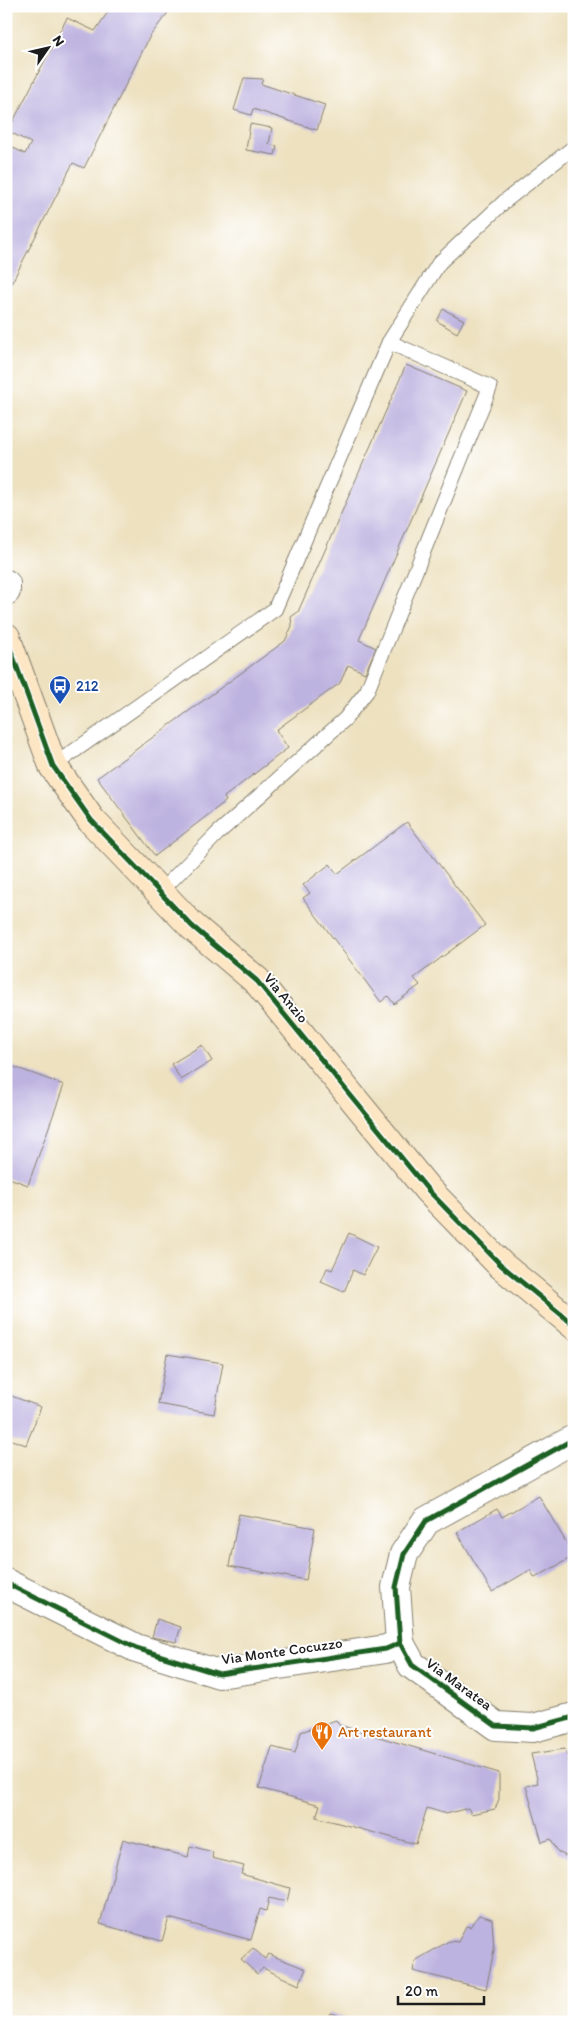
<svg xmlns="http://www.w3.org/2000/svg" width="580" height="2028" font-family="Itim,sans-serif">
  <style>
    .building { fill: #bdb3e0 }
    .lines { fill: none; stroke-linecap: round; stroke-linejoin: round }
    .lane-casing { stroke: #847e6e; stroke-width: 16 }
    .street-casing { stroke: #847e6e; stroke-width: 30 }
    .secondary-casing { stroke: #847e6e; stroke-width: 30 }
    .lane { stroke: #fff; stroke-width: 14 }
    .street { stroke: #fff; stroke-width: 28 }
    .secondary { stroke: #fce6c4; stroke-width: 28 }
    .cycleway-casing { stroke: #fff; stroke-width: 8 }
    .cycleway { stroke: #1b5e20; stroke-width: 5 }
    .labels { text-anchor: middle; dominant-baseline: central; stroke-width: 4; stroke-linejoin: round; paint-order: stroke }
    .transit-label { font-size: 15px; fill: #164399; stroke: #fff; text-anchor: start }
    .street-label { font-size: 15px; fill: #1c1c1c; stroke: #fff }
    .food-label { font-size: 15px; fill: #c56008; stroke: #fff; text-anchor: start }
  </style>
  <rect width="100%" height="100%" fill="#fff"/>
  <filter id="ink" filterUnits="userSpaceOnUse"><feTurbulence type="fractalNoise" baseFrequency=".02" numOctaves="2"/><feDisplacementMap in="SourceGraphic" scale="10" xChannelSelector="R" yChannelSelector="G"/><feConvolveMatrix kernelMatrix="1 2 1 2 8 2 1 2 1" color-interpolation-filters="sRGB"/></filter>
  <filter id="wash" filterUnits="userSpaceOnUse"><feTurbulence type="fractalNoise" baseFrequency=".0096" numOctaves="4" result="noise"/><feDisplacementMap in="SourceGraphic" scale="20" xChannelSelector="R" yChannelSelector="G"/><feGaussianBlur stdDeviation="1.12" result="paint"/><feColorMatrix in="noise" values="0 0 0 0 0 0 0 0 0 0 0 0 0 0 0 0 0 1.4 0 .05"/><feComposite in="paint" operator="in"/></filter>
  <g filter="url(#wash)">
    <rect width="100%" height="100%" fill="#ede1c0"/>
    <g id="blocks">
      <g class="building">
        <path d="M112 6H173L150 36 84 168 73 163 6 294V144L25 154 31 143 8 131 67 18 95 31Z"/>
        <path d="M244 78 263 79 261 84 325 105 317 130 253 109 251 115 234 110Z"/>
        <path d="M250 124 272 128 269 144 277 146 275 155 246 150Z"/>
        <path d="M443 309 464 320 457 333 437 321Z"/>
        <path d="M406 365 467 391 359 640 376 648 365 673 348 665 340 683 276 730 288 748 224 797 226 801 155 856 97 778 285 641 292 626 291 617 298 612Z"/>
        <path d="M407 822 485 925 414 978 420 985 394 1004 388 996 381 1002 303 898 310 893 303 885 330 864 337 874Z"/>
        <path d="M202 1045 212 1061 181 1080 171 1064Z"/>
        <path d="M6 1064 64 1085 28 1185 6 1177Z"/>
        <path d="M349 1233 377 1247 363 1275 353 1270 344 1292 321 1282 327 1268 332 1270Z"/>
        <path d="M167 1354 223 1363 214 1414 158 1404Z"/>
        <path d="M6 1394 41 1407 26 1445 6 1438Z"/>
        <path d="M539 1496 574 1556 535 1578 530 1570 492 1592 457 1532 497 1509 502 1517Z"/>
        <path d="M239 1514 315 1528 306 1580 229 1566Z"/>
        <path d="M157 1619 181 1627 176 1642 152 1637Z"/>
        <path d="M336 1720 339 1725 499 1773V1799L495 1809 471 1814 468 1808 446 1814 427 1808 416 1844 316 1817 320 1805 259 1788 272 1747 295 1753 301 1732Z"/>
        <path d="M565 1749 574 1780V1858L572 1859 558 1852 551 1839 542 1842 526 1786 538 1783 531 1754Z"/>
        <path d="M123 1839 188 1857 190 1846 213 1852 212 1858 244 1866 241 1874 290 1888 287 1902 269 1898 266 1911 260 1909 251 1940 169 1918 162 1941 100 1924Z"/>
        <path d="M479 1915 492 1919 494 1950 486 1989 413 1971 415 1961 449 1941 458 1942 466 1926 470 1927Z"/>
        <path d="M253 1948 265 1959 268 1954 306 1969 299 1985 263 1968 257 1974 241 1959Z"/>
        <path d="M330 2013 357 2021V2022H327Z"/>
      </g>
    </g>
  </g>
  <g filter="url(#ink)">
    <use href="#blocks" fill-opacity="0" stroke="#847e6e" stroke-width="1"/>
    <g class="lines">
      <g class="lane-casing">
        <g id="lane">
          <path d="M53 766 275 609 389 342 439 263 505 201 574 147"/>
          <path d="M160 892 217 834 345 719 367 691 490 387 389 342"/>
        </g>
      </g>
      <g class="street-casing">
        <g id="street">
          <path d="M6 584V591"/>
          <path d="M574 1439 426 1521 404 1554 396 1587 400 1643 412 1665 496 1726 533 1728 574 1717"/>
          <path d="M6 1583 136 1648 219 1674 386 1649 400 1643"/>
        </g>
      </g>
      <g class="secondary-casing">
        <path id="secondary" d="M6 637 53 766 91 820 192 926 257 981 428 1190 501 1265 574 1325"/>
      </g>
      <use href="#lane" class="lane"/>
      <use href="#street" class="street"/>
      <use href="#secondary" class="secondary"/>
      <g class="cycleway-casing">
        <g id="cycleway">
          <path d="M6 637 53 766 91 820 192 926 257 981 428 1190 501 1265 574 1325"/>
          <path d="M574 1439 426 1521 404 1554 396 1587 400 1643 412 1665 496 1726 533 1728 574 1717"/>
          <path d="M6 1583 136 1648 219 1674 386 1649 400 1643"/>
        </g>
      </g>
      <use href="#cycleway" class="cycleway"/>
    </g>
  </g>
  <defs>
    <g id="bus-pin" transform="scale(1.125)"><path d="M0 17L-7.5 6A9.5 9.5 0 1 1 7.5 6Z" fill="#1a4fb4" stroke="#fff"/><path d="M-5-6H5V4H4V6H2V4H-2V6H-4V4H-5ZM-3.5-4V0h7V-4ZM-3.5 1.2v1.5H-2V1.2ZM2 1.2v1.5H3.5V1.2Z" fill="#fff"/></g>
    <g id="restaurant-pin" transform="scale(1.125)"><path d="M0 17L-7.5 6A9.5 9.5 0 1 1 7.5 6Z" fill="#e8710a" stroke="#fff"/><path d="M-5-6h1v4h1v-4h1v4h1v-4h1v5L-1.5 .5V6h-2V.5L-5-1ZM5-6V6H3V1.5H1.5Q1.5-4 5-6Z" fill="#fff"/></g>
  </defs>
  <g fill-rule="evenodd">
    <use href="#bus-pin" x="60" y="686"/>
    <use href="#restaurant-pin" x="322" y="1732"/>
  </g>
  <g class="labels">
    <g class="transit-label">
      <text x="76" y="686">212</text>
    </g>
    <g class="street-label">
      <text transform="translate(286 998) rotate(50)">Via Anzio</text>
      <text transform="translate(282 1651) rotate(-8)">Via Monte Cocuzzo</text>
      <text transform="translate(459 1684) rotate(36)">Via Maratea</text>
    </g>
    <g class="food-label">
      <text x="338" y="1732">Art restaurant</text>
    </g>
  </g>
  <rect width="580" height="2028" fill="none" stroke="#fff" stroke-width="25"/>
  <g transform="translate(48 48) rotate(56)" stroke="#ffffff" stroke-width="4" paint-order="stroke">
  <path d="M0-4L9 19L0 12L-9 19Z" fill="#1c1c1c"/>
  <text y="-8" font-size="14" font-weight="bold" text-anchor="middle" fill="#1c1c1c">N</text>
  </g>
  <path d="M398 1996v8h86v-8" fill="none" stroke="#1c1c1c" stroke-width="2.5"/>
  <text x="405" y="1996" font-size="15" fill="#1c1c1c" stroke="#ffffff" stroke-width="4" paint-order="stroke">20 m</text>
</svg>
